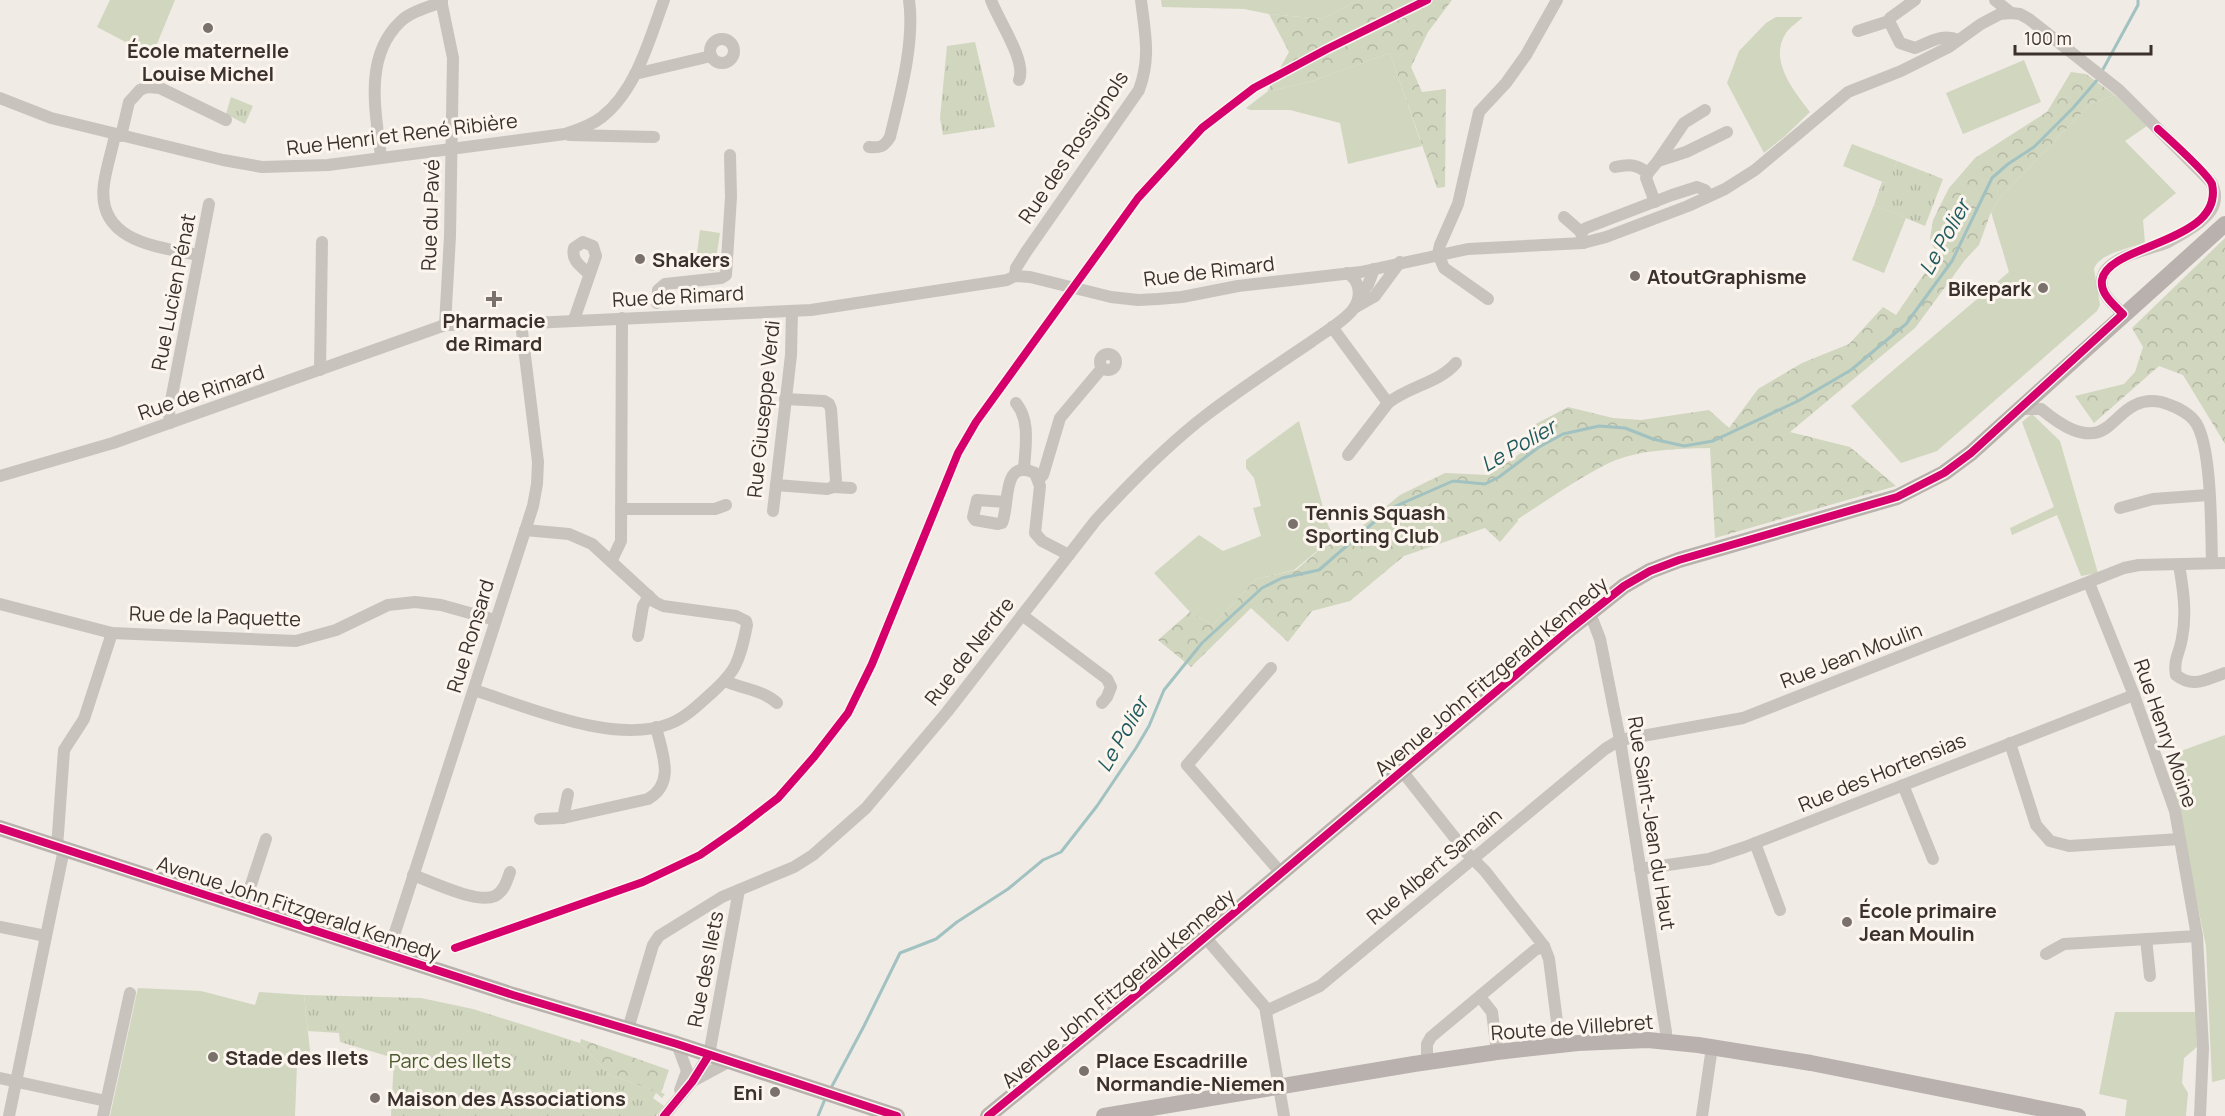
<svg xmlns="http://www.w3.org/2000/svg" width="2225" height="1116" font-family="Manrope,sans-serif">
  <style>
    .green { fill: #d1d6bf }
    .forest { fill: url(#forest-crowns) }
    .park { fill: url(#park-tufts) }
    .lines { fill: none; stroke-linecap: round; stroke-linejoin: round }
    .stream { stroke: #a1c2c1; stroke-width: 3 }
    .minor { stroke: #c9c3be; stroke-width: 12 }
    .major { stroke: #b8b1ad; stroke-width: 16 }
    .cycleway-casing { stroke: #fbf5ee; stroke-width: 11 }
    .cycleway { stroke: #d6006c; stroke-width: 8 }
    .poi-dot { fill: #7a716c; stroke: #fbf5ee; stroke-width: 2 }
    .labels { text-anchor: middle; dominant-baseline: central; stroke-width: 6; stroke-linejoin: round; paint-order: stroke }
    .poi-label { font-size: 20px; font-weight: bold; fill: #3b302b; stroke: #fbf5ee; text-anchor: start }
    .street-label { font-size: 20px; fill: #3b302b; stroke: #fbf5ee }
    .park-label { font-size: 20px; fill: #4a5a2e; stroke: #fbf5ee }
    .water-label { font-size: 21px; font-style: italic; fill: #1f5a5e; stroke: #fbf5ee }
  </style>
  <defs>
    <pattern id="forest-crowns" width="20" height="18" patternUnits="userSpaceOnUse" patternTransform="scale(1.5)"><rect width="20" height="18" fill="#d1d6bf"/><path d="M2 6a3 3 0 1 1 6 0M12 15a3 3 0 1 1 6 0" fill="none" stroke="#b4b8a4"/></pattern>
    <pattern id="park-tufts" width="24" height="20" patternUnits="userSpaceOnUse" patternTransform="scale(1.5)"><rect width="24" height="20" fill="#d1d6bf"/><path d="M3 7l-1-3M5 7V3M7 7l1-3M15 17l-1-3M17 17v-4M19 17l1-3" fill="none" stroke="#b4b8a4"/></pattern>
  </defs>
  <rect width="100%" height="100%" fill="#f0ebe5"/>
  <g class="green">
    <path d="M110 0H175L152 56 97 27Z"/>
    <path d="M1161 0H1359L1322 19 1269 14 1244 9 1162 7Z"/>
    <path d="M1776 17H1803C1798 22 1790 27 1786 33 1768 60 1794 91 1810 112L1785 136 1764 153 1727 83 1739 51 1766 23Z"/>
    <path d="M1390 53 1422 146 1348 164 1340 123 1290 110H1250L1246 108 1267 92 1312 81Z"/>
    <path d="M2024 60 2041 102 1963 134 1946 93Z"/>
    <path d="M2115 95 2147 126 2125 141 2176 193 2143 220 2145 243C2131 248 2099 253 2094 269L2100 305 2097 311 1937 451 1901 463 1851 406 2009 272 1991 212 2000 198 2090 104Z"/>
    <path d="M1852 144 1897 161 1888 184 1843 166Z"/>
    <path d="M1874 205 1906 218 1884 273 1852 260Z"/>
    <path d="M700 230 720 233 714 271 695 268Z"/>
    <path d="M2032 414 2060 441 2098 573 2081 576 2057 515 2012 535 2010 528 2054 507 2022 422Z"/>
    <path d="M1299 421 1328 525 1334 537 1294 570 1256 579 1213 625 1190 612 1154 573 1199 535 1223 551 1261 536 1253 508 1261 506 1254 478 1246 468V460Z"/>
    <path d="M2225 735V1079L2212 1082 2206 946 2167 756Z"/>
    <path d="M138 988 201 991 255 1005 259 992 304 995 310 1051 297 1064 295 1116H110Z"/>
    <path d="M2115 1012H2196L2197 1047 2184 1058 2182 1083 2188 1093 2186 1116H2125L2127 1100 2099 1094Z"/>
  </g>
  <g class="forest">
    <path d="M1359 0H1452L1428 32 1411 67 1422 92 1446 89 1445 187 1437 188 1390 53 1312 81 1267 92 1289 52 1269 14 1322 19Z"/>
    <path d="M2071 72 2086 74 2115 95 2090 104 2000 198 1991 212 1979 245 1965 260 1915 328 1790 432 1850 447 1896 486 1715 538 1710 448C1677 449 1639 449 1609 463 1580 477 1546 501 1518 519V521L1500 542 1485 528 1404 556 1350 601 1312 611 1288 642 1251 608 1191 667 1158 640 1190 612 1213 625 1256 579 1296 570 1334 537 1341 544 1400 495 1445 473 1489 475 1541 439 1532 426 1568 407 1613 418 1641 420 1709 410 1729 428 1758 389 1802 363 1849 344 1883 307 1896 315 1937 255 1930 239 1933 220 1949 188 1975 158 2047 112Z"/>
    <path d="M2225 238V444L2183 375 2159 366 2094 423 2075 396 2124 384 2135 372 2143 347 2132 328Z"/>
    <path d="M581 1039 669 1070 661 1093 610 1075 580 1043Z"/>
  </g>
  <g class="park">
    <path d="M975 42 995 127 943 135 940 118 947 46Z"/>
    <path d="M231 97 253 106 245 124 226 114Z"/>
    <path d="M1897 161 1943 179 1925 226 1874 205 1882 182 1888 183Z"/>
    <path d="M304 995 421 998 473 1009 580 1043 610 1075 665 1094 662 1098 656 1093 653 1098 664 1106 656 1116H391L394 1058 340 1042 339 1033 308 1031Z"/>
  </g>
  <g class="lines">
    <g class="stream">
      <path d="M2101 73 2138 5V0"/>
      <path d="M831 1088 864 1026 900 953 936 939 957 922 1008 889 1043 860 1061 852 1097 806 1136 748 1149 726 1164 690 1202 643 1262 588 1282 578 1319 570 1389 509 1453 481 1485 484 1499 477 1539 447 1563 434 1599 426 1625 428 1653 439 1684 446 1713 441 1798 401 1851 370 1906 324 1952 261 1992 178 2008 164 2034 147 2073 108 2098 79"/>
      <path d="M818 1116 825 1099"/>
    </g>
    <g class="minor">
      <path d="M441 0 453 58 450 236 445 325"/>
      <path d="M991 0C998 20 1027 61 1019 80"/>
      <path d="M1915 0 1890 18 1889 21 1900 43 1915 48C1930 42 1943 33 1958 40"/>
      <path d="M1995 0 2011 13"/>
      <path d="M1858 31 1889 21"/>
      <circle cx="722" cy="51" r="12"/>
      <path d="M635 74 711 56"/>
      <path d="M0 98 51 118 223 160 262 167 328 165 565 134C578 130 592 125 602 117 637 89 649 40 664 0"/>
      <path d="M115 135C112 151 106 168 104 184 96 242 158 247 199 255"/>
      <path d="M569 135 654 137"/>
      <path d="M121 136 129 102 140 90 147 87 160 88 226 120"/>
      <path d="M869 147C880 148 884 147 890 137 900 96 915 42 909 0"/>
      <path d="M381 157C376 113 363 58 400 22 410 12 428 7 442 2"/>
      <path d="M1658 161 1684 123 1705 110"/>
      <path d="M1615 167C1629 164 1636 164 1648 173"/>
      <path d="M1655 202 1646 178 1648 173 1658 161 1686 152 1727 132"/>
      <path d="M1564 217 1581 232"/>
      <path d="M1583 243 1581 232 1586 228 1672 195 1697 187 1705 190 1709 196"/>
      <path d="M1015 276 1016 268 1026 252 1139 90C1151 58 1145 33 1141 0"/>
      <path d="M1359 295 1368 285 1374 269"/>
      <path d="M1488 299 1444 268 1438 254 1440 245 1458 204 1479 112 1506 83 1526 55 1557 0"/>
      <path d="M657 303 658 290 665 284 721 278 726 275 731 197 730 155"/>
      <path d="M1354 308 1375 296 1400 262"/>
      <path d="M573 321 576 314 596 256 593 246 583 242 574 248C571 261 581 266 589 274"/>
      <path d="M1332 327 1388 403 1348 455"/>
      <circle cx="1108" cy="362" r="8"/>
      <path d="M320 370 322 242"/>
      <path d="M1016 403C1031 421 1025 448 1024 470"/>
      <path d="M1388 403C1409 386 1439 383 1456 363"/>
      <path d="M2019 409H2041C2058 423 2085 443 2106 428 2116 421 2124 410 2135 405 2147 399 2158 400 2170 405 2179 408 2191 415 2196 423 2212 448 2211 531 2212 563"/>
      <path d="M170 423 169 411 209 204"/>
      <path d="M0 476 113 443 445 325 510 324 811 310 1007 280 1015 276 1030 277 1111 297 1138 300 1158 299 1182 297 1238 286 1361 272 1468 249 1583 243 1606 237 1688 206 1725 189 1755 170 1848 92 1901 71 1949 47 1981 24 2000 14 2011 13 2020 14 2029 19 2119 90 2211 182C2213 186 2215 191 2215 195 2216 207 2208 215 2200 222 2190 230 2179 236 2168 242 2150 250 2106 256 2102 279 2099 293 2114 305 2123 314"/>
      <path d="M1039 479 1043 475 1060 418 1102 368"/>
      <path d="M776 485 827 489 834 487 836 481 831 409 829 404 824 401 785 399"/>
      <path d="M834 487 851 488"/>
      <path d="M1006 502 977 500 973 517 975 520 998 524 1002 523C1010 506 1001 457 1035 473L1040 486 1035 533 1042 541 1069 555"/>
      <path d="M2120 508 2153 499 2208 495"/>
      <path d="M621 509H715L726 505"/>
      <path d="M773 511 791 355 792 311"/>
      <path d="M612 560 621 541 622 318"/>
      <path d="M2179 565C2183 588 2187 614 2182 638 2180 652 2173 660 2176 675 2194 689 2206 679 2225 673"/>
      <path d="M2089 583 2134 695 2175 811 2197 936 2203 1048 2200 1116"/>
      <path d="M0 604 112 633 296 641 336 630 388 605 415 602 441 605 495 620"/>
      <path d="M1022 615 1107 679 1111 687 1107 697 1102 703"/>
      <path d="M1587 615 1593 621 1600 639 1620 740 1666 1032V1041"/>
      <path d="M638 636 643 606 649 596"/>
      <path d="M1271 668 1187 765 1281 873"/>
      <path d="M725 681C743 689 763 690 777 703"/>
      <path d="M474 690C528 707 614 745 669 724 683 719 695 708 706 698 736 672 739 664 747 625L746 621 736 616 663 606 655 602 592 544 569 534 525 530"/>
      <path d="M2010 743 2036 825 2050 841 2069 846 2180 839"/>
      <path d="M1402 771 1466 852 1485 871 1544 946 1549 959 1560 1045"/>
      <path d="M1903 785 1933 859"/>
      <path d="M563 818 568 794"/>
      <path d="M540 819 563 818 648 799C676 783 662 753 656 727"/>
      <path d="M1755 843 1780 910"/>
      <path d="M57 848 64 750 84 719 112 633"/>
      <path d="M1640 869 1709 859 1745 847 2134 695"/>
      <path d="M413 875C432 882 477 904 495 896 504 891 507 881 510 872"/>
      <path d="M244 906 266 839"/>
      <path d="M0 927 46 936"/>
      <path d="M1205 937 1265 1007 1284 1116"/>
      <path d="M2146 939 2150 976"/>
      <path d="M388 954 533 506 537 484 538 462 521 323"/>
      <path d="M2046 954 2064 944 2197 936"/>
      <path d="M1484 1002 1492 1012 1497 1052"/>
      <path d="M1266 1011 1320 986 1605 749 1620 740 1743 718 2124 568 2139 565 2225 563"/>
      <path d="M628 1029 653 945 659 936 722 897 794 867 813 855 866 808 947 712 1096 520C1130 483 1169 443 1209 413 1242 388 1277 365 1311 342 1323 333 1346 320 1354 308 1362 296 1360 280 1347 273"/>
      <path d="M677 1044 687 1071 680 1090"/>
      <path d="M1427 1062V1044L1431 1037 1535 950 1544 946"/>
      <path d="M0 1078 106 1101"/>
      <path d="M693 1081 730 1061"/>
      <path d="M9 1116 64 849"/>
      <path d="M103 1116 130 993"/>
      <path d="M664 1116 692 1082 709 1055 739 890"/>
      <path d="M1702 1116 1712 1047"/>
    </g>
    <g class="major">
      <path d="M0 828 513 995 677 1044 897 1116"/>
      <path d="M988 1116 1170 967 1570 629 1624 586 1650 571 1679 560 1897 497 1944 473 1971 453 2225 224"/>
      <path d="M1104 1116 1414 1064 1497 1052 1578 1043 1648 1040 1698 1045 1811 1063 2078 1116"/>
    </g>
    <g class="cycleway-casing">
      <g id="cycleway">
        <path d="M0 828 513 995 677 1044 897 1116"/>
        <path d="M455 948 643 882 700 855 739 828 778 798 814 757 848 713 872 664 958 453 976 422 1138 198 1202 128 1254 88 1327 49 1427 0"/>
        <path d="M664 1116 692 1082 709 1055"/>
        <path d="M988 1116 1170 967 1570 629 1624 586 1650 571 1679 560 1897 497 1944 473 1971 453 2123 314C2114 305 2100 294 2102 280 2107 244 2225 243 2212 184 2208 174 2169 139 2158 129"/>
      </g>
    </g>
    <use href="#cycleway" class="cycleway"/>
  </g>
  <g class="poi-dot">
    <circle cx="208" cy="28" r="6"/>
    <circle cx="640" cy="259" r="6"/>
    <circle cx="1635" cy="276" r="6"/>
    <circle cx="2043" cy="288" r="6"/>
    <path d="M491 290h6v6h6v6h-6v6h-6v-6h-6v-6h6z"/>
    <circle cx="1293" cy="524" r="6"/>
    <circle cx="1847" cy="922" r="6"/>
    <circle cx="213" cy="1057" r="6"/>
    <circle cx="1084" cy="1071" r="6"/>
    <circle cx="775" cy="1092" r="6"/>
    <circle cx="375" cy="1098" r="6"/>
  </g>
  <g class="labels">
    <g class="poi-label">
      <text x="208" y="50" text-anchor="middle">École maternelle<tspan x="208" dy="23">Louise Michel</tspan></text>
      <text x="652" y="259">Shakers</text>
      <text x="1647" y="276">AtoutGraphisme</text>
      <text x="2031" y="288" text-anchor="end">Bikepark</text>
      <text x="494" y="320" text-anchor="middle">Pharmacie<tspan x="494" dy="23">de Rimard</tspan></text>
      <text x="1305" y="512">Tennis Squash<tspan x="1305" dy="23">Sporting Club</tspan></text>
      <text x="1859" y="910">École primaire<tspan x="1859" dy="23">Jean Moulin</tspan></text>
      <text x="225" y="1057">Stade des Ilets</text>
      <text x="1096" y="1060">Place Escadrille<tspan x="1096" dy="23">Normandie-Niemen</tspan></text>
      <text x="763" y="1092" text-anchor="end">Eni</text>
      <text x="387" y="1098">Maison des Associations</text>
    </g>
    <g class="street-label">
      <text transform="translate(402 134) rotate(-7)">Rue Henri et René Ribière</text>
      <text transform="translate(1073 147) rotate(-56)">Rue des Rossignols</text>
      <text transform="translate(430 215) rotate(-88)">Rue du Pavé</text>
      <text transform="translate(1209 271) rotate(-7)">Rue de Rimard</text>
      <text transform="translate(173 292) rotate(-79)">Rue Lucien Pénat</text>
      <text transform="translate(678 296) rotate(-3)">Rue de Rimard</text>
      <text transform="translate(201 392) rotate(-19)">Rue de Rimard</text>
      <text transform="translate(763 409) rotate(-84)">Rue Giuseppe Verdi</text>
      <text transform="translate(215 616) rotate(2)">Rue de la Paquette</text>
      <text transform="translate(470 636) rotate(-73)">Rue Ronsard</text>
      <text transform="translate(969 651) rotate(-52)">Rue de Nerdre</text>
      <text transform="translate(1851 655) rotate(-21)">Rue Jean Moulin</text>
      <text transform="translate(1491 676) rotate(-40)">Avenue John Fitzgerald Kennedy</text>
      <text transform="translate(2166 733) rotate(71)">Rue Henry Moine</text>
      <text transform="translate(1882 772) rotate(-22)">Rue des Hortensias</text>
      <text transform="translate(1652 823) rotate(81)">Rue Saint-Jean du Haut</text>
      <text transform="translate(1434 866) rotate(-40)">Rue Albert Samain</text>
      <text transform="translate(299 908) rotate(18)">Avenue John Fitzgerald Kennedy</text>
      <text transform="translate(705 969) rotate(-79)">Rue des Ilets</text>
      <text transform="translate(1118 988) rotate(-40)">Avenue John Fitzgerald Kennedy</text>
      <text transform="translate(1572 1027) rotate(-4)">Route de Villebret</text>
    </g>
    <g class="park-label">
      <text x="450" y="1060">Parc des Ilets</text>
    </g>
    <g class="water-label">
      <text transform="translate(1944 237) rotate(-61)">Le Polier</text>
      <text transform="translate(1518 445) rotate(-30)">Le Polier</text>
      <text transform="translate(1122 734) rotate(-60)">Le Polier</text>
    </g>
  </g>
  <path d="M2015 45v9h136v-9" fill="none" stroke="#3b302b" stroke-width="3"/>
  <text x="2024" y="45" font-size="18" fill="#3b302b" stroke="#fbf5ee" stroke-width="4.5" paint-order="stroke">100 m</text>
</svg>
